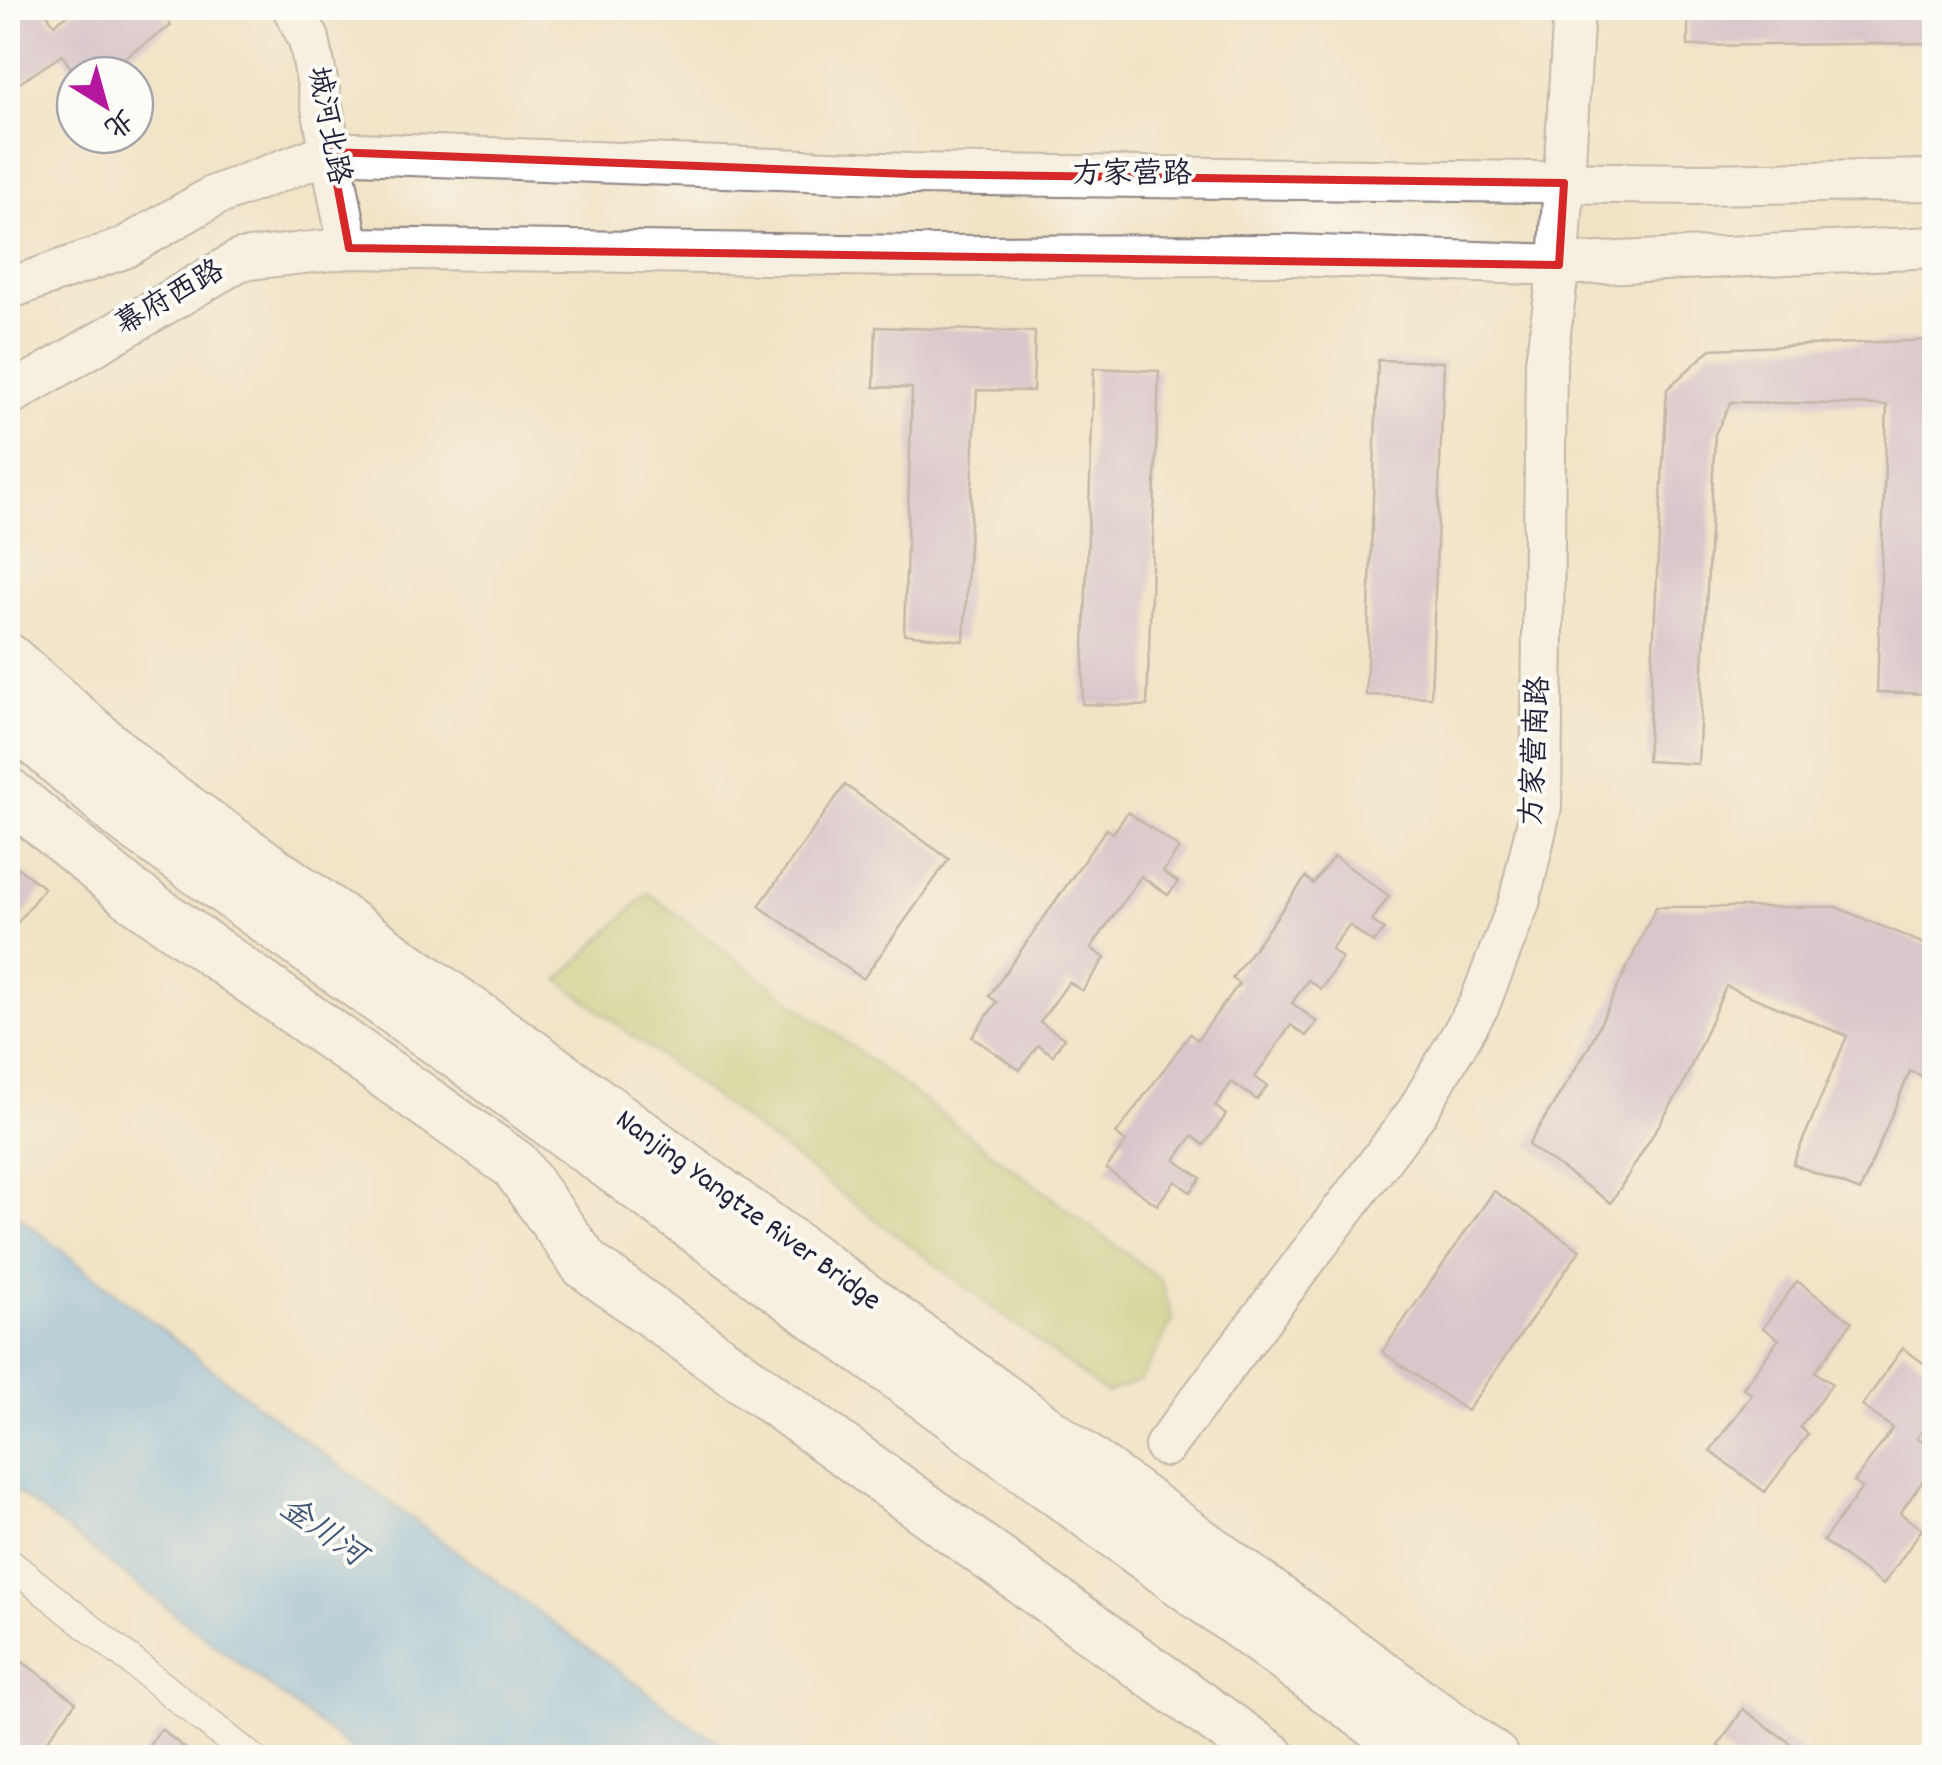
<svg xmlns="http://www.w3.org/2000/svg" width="1942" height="1765" font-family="Dekko,'LXGW WenKai TC',sans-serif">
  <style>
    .green { fill: #b2c76b; stroke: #6a7453; stroke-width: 2.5 }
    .water { fill: #78b8ec; stroke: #4d6d94; stroke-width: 2.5 }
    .building { fill: #baa2d0 }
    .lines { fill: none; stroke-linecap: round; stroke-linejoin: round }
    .street-casing { stroke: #8a8280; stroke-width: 31 }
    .secondary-casing { stroke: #8a8280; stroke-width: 44 }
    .highway-casing { stroke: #8a8280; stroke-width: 54 }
    .street { stroke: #fff; stroke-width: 28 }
    .secondary { stroke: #fff; stroke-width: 40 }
    .highway { stroke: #fff; stroke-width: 50 }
    .marked { fill: none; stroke: #d62828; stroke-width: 8; stroke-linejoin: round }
    .labels { text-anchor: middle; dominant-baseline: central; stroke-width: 8; stroke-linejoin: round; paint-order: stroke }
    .street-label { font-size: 30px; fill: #22223b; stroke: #fdfcf7 }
    .water-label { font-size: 32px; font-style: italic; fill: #405679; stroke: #fdfcf7 }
  </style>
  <rect width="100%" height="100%" fill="#fdfcf7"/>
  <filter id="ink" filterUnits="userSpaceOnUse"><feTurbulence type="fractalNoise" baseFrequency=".01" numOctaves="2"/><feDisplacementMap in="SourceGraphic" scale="20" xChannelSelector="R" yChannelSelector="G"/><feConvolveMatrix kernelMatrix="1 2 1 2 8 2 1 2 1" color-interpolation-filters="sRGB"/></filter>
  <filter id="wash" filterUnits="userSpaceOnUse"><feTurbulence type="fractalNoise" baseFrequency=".0048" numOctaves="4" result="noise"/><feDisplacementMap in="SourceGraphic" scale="40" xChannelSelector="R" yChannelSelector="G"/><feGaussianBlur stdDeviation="2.25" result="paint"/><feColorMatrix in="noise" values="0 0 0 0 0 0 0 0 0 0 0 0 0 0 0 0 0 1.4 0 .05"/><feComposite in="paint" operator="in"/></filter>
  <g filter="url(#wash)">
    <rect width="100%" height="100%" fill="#f1e3c6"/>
    <path class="green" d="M648 893 1161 1280 1173 1320 1141 1380 1106 1393 559 980Z"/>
    <path class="water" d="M8 1208 256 1404 693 1726 745 1757H361L8 1485Z"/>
    <g id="blocks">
      <g class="building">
        <path d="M8 8H43L54 24 79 8H159L171 26 98 75H76L62 55 15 86 8 74Z"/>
        <path d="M1688 8H1934V43L1688 46Z"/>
        <path d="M876 327 1035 332 1033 391 977 390 964 641 904 634 912 388 874 387Z"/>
        <path d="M1930 340 1931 386 1934 387V694L1877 692 1887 405 1731 402 1715 434 1698 764 1647 761 1667 389 1711 349Z"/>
        <path d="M1378 360 1444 362 1431 697 1366 695Z"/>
        <path d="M1094 368 1159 371 1147 706 1082 704Z"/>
        <path d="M845 785 949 859 863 979 759 906Z"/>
        <path d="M1128 812 1179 848 1163 872 1178 882 1168 895 1141 876 1091 948 1105 958 1082 991 1069 982 1040 1022 1064 1038 1053 1055 1038 1045 1020 1070 972 1037 997 1002 989 996 1106 829 1113 833Z"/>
        <path d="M1334 856 1389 896 1372 921 1384 930 1373 943 1349 925 1331 949 1342 958 1321 989 1308 980 1292 1003 1317 1022 1306 1036 1291 1025 1255 1077 1267 1086 1257 1100 1232 1082 1215 1106 1226 1115 1204 1145 1192 1136 1175 1160 1201 1178 1190 1192 1175 1181 1157 1205 1106 1169 1126 1142 1116 1134 1190 1034 1197 1040 1239 984 1232 978 1306 877 1313 884Z"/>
        <path d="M8 860 44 888 8 935Z"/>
        <path d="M1656 907H1836L1934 948V1081L1910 1071 1860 1191 1793 1164 1847 1036 1726 986 1681 1089 1611 1203 1528 1145 1589 1047Z"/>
        <path d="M1494 1191 1580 1250 1467 1411 1382 1352Z"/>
        <path d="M1797 1281 1852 1322 1815 1372 1832 1384 1800 1427 1808 1434 1765 1492 1710 1451 1752 1394 1743 1388 1779 1339 1763 1328Z"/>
        <path d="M1903 1348 1934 1371V1415L1917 1438 1934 1451V1465L1900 1513 1922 1529 1883 1585 1823 1541 1862 1488 1854 1482 1893 1428 1862 1406Z"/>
        <path d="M23 1662 76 1702 34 1758H8V1682Z"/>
        <path d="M1743 1709 1811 1758H1734L1718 1746Z"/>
        <path d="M161 1729 197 1758H140Z"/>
      </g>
    </g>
  </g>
  <g filter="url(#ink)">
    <use href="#blocks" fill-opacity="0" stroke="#8a8280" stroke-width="2.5"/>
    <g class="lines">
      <g class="street-casing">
        <path id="street" d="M8 1562 252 1758"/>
      </g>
      <g class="secondary-casing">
        <g id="secondary">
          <path d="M293 8 309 39 349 248"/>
          <path d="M8 289 124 248 214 196 331 152 909 174 1699 184 1934 180"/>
          <path d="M8 396 240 260 349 248 917 256 1293 255 1559 265 1934 247"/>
          <path d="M1165 1446 1417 1112 1479 1005 1519 903 1541 807 1546 362 1559 265 1574 8"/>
        </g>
      </g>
      <g class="highway-casing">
        <g id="highway">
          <path d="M8 659 154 787 537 1059 1494 1758"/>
          <path d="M8 716 125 818 466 1060 1424 1758"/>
          <path d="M8 793 127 891 515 1165 585 1264 1271 1758"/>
        </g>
      </g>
      <use href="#street" class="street"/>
      <use href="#secondary" class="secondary"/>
      <use href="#highway" class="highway"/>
    </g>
  </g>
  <path d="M0 0H1942V1765H0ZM331 152 909 174 1564 183 1559 265 349 248Z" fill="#f1e3c6" fill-opacity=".55" fill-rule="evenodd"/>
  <path class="marked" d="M331 152 909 174 1564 183 1559 265 349 248Z"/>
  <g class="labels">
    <g class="street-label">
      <text transform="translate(326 126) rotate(79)">城河北路</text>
      <text x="1132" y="176">方家营路</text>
      <text transform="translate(171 300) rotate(-30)">幕府西路</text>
      <text transform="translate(1538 751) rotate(-87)">方家营南路</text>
      <text transform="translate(747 1212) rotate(36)">Nanjing Yangtze River Bridge</text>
    </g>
    <g class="water-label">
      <text transform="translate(321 1534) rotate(35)">金川河</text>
    </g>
  </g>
  <rect width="1942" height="1765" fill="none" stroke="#fdfcf7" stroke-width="40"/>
  <g transform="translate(105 105) rotate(143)"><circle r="48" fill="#fdfcf7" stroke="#a5a5ac" stroke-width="2.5"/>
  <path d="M0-8L18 38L0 25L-18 38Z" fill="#b5179e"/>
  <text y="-15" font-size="28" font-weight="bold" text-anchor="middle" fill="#22223b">北</text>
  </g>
</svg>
